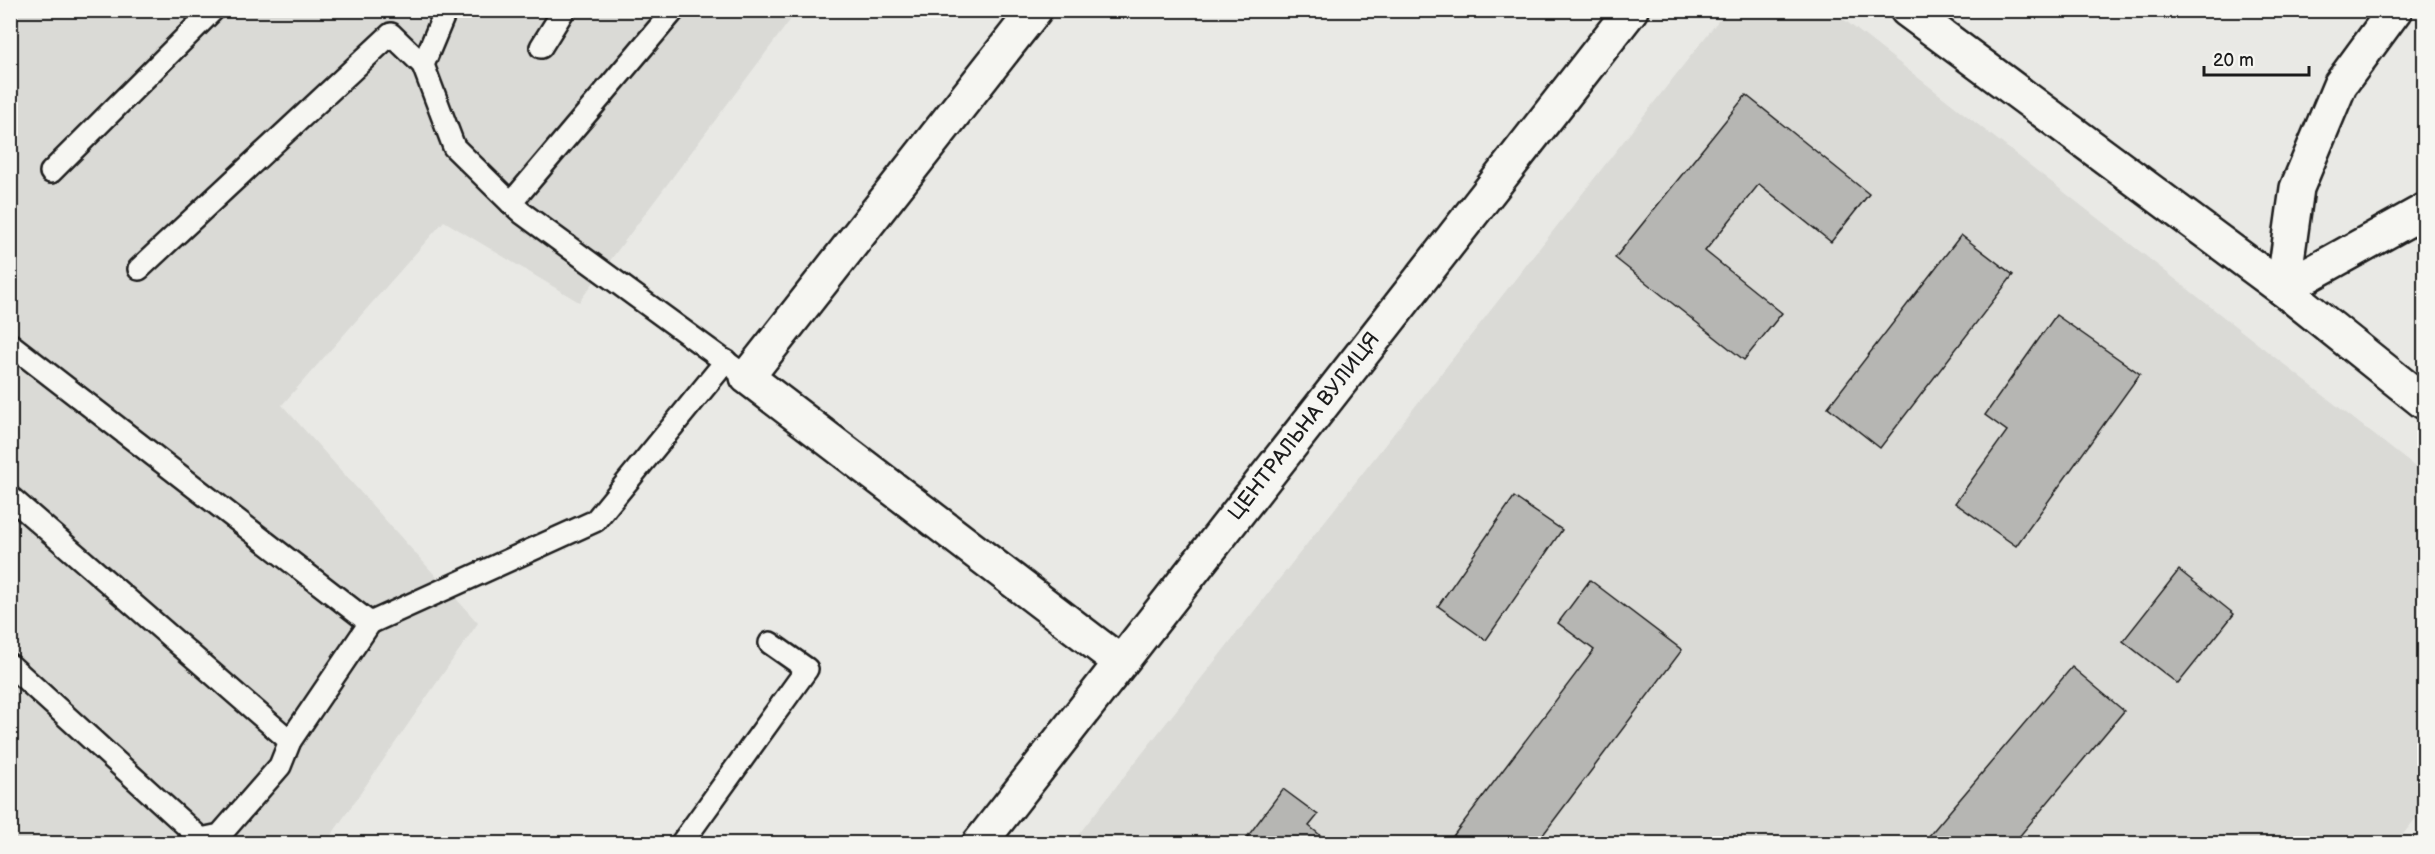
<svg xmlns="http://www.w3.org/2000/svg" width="2435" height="854" font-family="'Balsamiq Sans',sans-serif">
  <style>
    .built { fill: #dadad6 }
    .building { fill: #b6b6b3; stroke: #1c1c1c; stroke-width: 1.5 }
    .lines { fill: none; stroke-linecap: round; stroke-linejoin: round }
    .lane-casing { stroke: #1c1c1c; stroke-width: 26 }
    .street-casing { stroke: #1c1c1c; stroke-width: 38 }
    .secondary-casing { stroke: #1c1c1c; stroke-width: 38 }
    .lane { stroke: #f6f6f2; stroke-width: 21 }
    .street { stroke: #f6f6f2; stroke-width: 33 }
    .secondary { stroke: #f6f6f2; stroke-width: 33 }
    .labels { text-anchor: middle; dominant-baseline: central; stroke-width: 6; stroke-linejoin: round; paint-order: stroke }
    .street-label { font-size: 21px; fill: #1c1c1c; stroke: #f6f6f2 }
  </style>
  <rect width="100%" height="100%" fill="#e9e9e5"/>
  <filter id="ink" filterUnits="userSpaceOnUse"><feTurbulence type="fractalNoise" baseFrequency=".0167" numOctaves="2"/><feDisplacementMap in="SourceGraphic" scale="12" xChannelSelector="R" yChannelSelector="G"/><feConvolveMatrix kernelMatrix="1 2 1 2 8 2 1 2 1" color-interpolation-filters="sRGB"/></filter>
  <g filter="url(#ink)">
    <g class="built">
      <path d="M10 11H797L579 302 444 221 282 405 478 623 326 843H11Z"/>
      <path d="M1726 11H1833L2424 474V808L2396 843 1071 844Z"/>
    </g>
    <g class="building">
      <path d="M1746 95 1869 194 1831 242 1759 184 1705 251 1782 313 1744 360 1615 258Z"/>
      <path d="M1961 235 2013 275 1880 448 1828 407Z"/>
      <path d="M2056 315 2140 374 2016 546 1955 503 2007 431 1985 415Z"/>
      <path d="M1514 497 1562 530 1486 640 1438 606Z"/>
      <path d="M2179 570 2234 614 2178 684 2123 641Z"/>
      <path d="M1590 580 1682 650 1536 844H1447L1594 650 1558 623Z"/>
      <path d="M2072 667 2124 711 2013 844H1922Z"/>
      <path d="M1283 789 1318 815 1309 826 1331 844H1242Z"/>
    </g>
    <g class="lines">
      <g class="lane-casing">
        <g id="lane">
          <path d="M446 10 423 65 454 147 511 203 522 213 737 370"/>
          <path d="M541 47 564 10"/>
          <path d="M51 172 213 10"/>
          <path d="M511 203 674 10"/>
          <path d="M139 269 391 34 423 65"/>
          <path d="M10 344 370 623 595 521 726 361"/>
          <path d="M10 497 290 741"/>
          <path d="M10 665 201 839"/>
          <path d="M197 844 201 839 220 835 280 766 290 741 370 623"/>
          <path d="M681 844 807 669 770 643"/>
        </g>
      </g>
      <g class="street-casing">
        <g id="street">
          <path d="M1035 10 747 377 1120 662"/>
          <path d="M1907 10 2283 289 2424 402"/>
          <path d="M2283 289 2297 188 2340 85 2395 10"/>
          <path d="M2283 289 2424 211"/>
        </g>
      </g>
      <g class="secondary-casing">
        <path id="secondary" d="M979 844 1631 10"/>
      </g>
      <use href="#lane" class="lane"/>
      <use href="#street" class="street"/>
      <use href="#secondary" class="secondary"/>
    </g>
  </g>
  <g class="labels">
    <g class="street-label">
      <text transform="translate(1304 426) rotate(-52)">ЦЕНТРАЛЬНА ВУЛИЦЯ</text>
    </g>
  </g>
  <rect width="2435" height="854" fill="none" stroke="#f6f6f2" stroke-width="36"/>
  <rect x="18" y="18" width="2399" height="818" fill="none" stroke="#1c1c1c" stroke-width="2" filter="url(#ink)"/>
  <path d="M2204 66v9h105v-9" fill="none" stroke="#1c1c1c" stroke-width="3"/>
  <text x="2213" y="66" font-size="18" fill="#1c1c1c" stroke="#f6f6f2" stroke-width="4.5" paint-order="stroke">20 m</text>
</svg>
